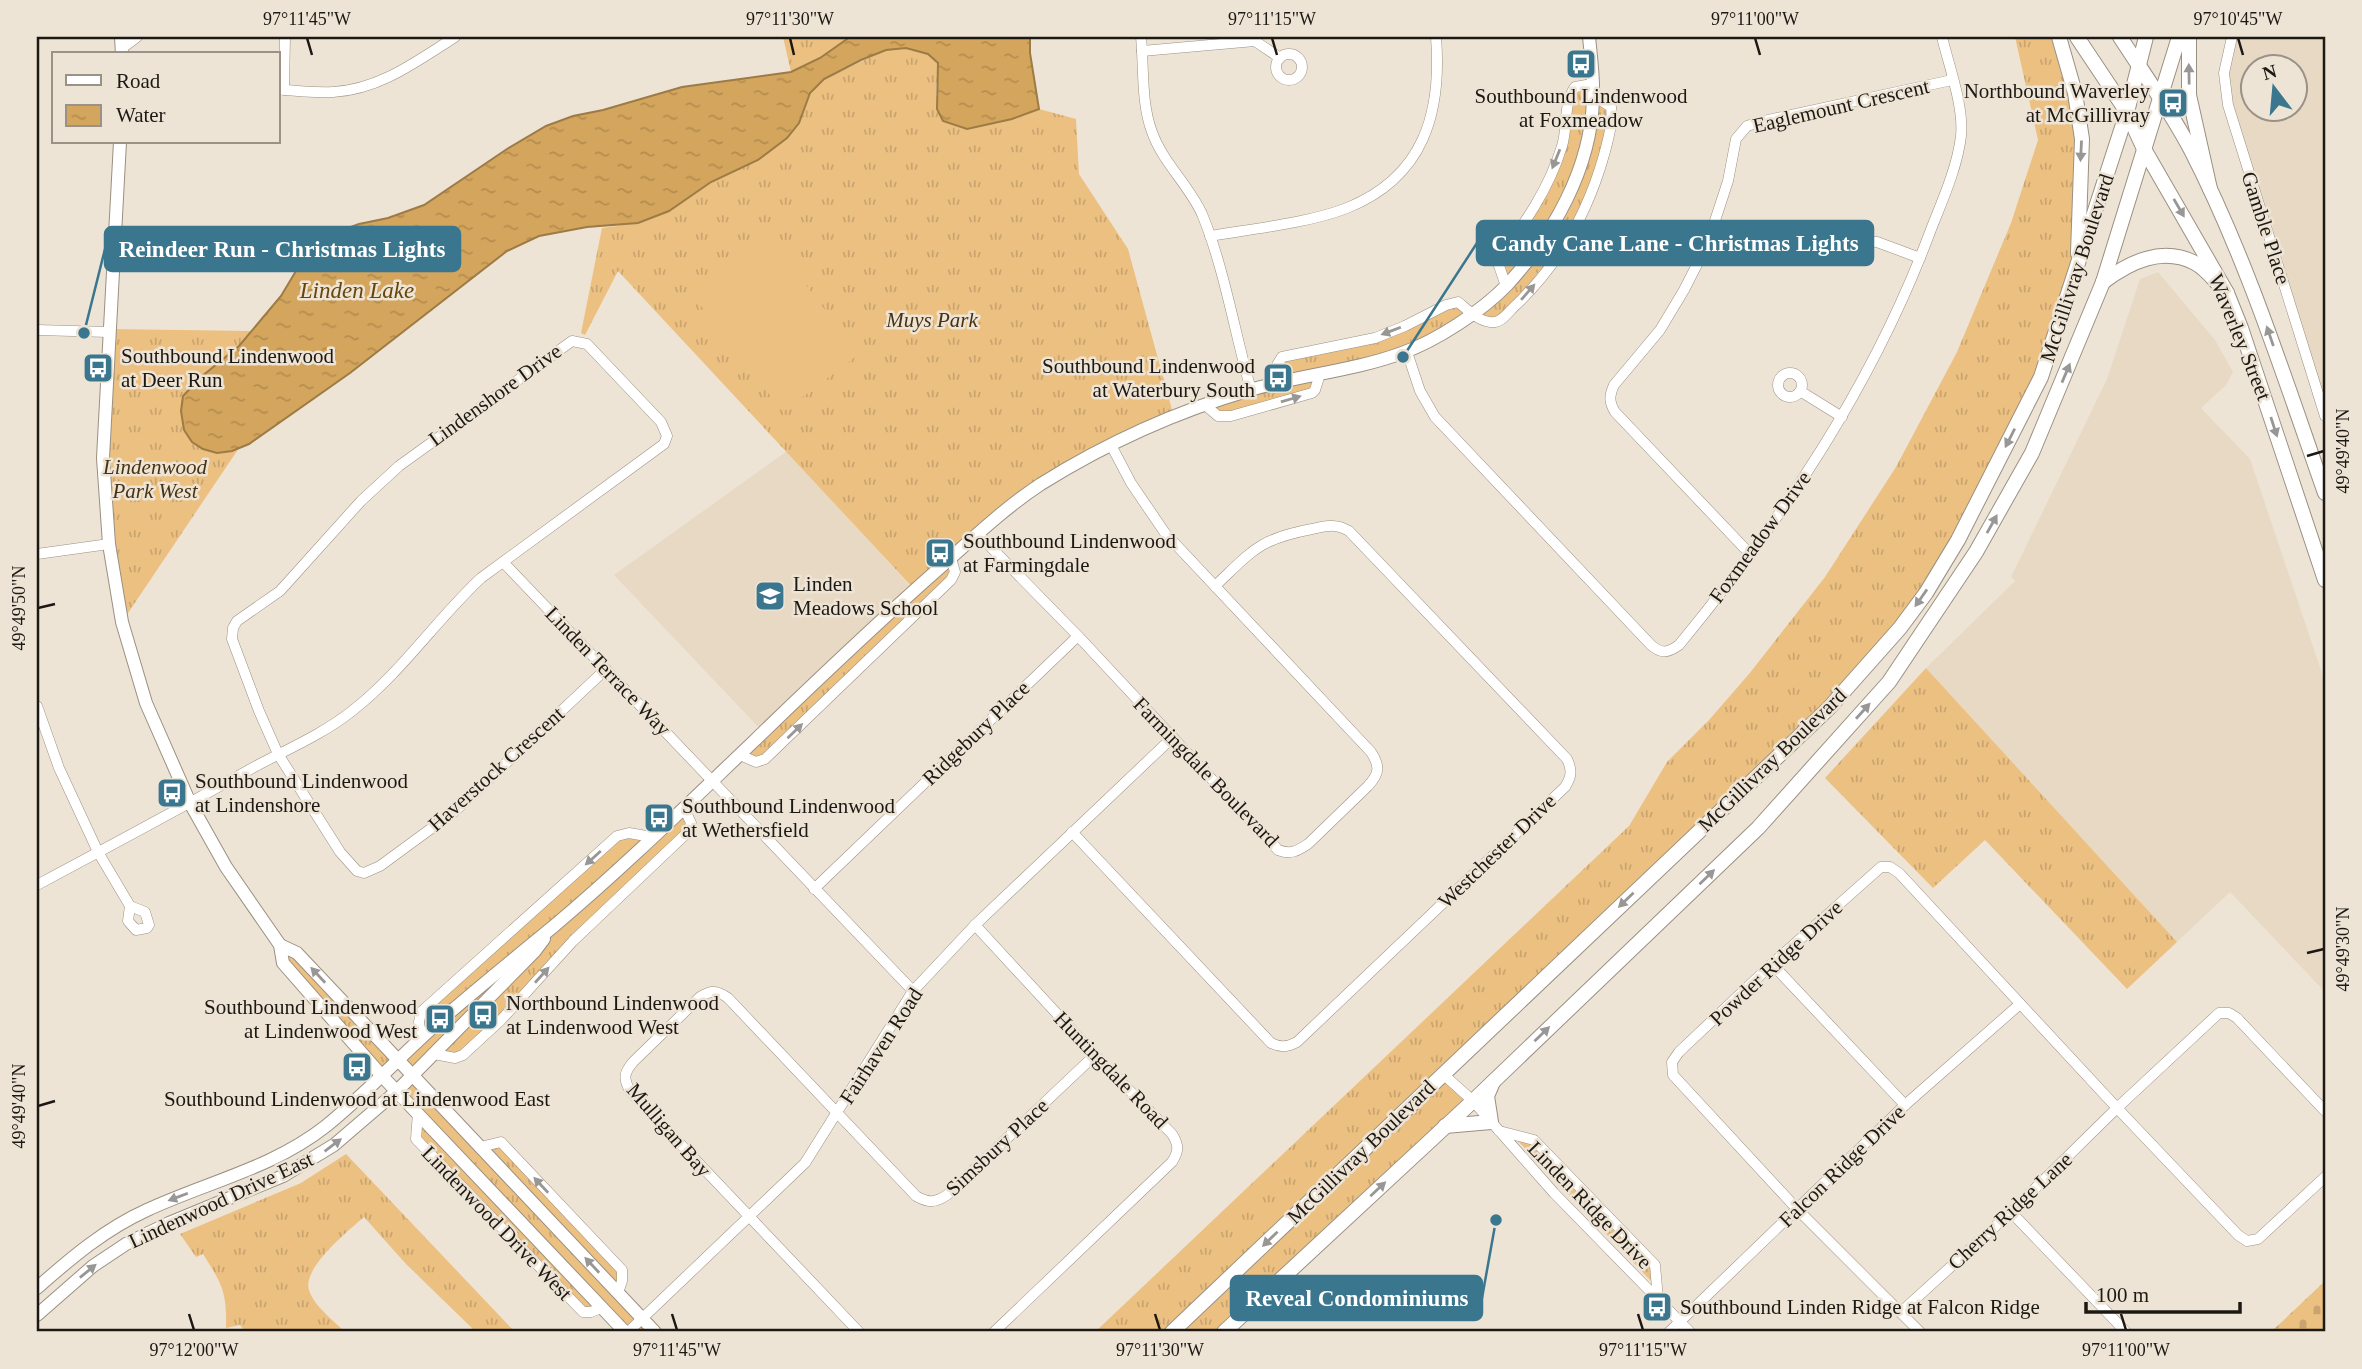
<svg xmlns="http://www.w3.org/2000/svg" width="2362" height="1369" font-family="Georgia,serif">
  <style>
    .built { fill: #e8d9c4; fill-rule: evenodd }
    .grass { fill: url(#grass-tufts) }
    .cemetery { fill: url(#cemetery-stones) }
    .garden { fill: #ecc081 }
    .water { fill: url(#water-ripples); stroke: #9d7b46; stroke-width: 2 }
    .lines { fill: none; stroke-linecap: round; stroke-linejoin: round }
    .minor-casing { stroke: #9a9082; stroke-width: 11 }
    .tertiary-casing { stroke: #9a9082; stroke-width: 14 }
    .secondary-casing { stroke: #9a9082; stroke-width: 16 }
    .primary-casing { stroke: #9a9082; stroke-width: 16 }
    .minor { stroke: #fff; stroke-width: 10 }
    .tertiary { stroke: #fff; stroke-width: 12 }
    .secondary { stroke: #fff; stroke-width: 14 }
    .primary { stroke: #fff; stroke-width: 14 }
    .oneway { fill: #999795 }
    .ticks { fill: none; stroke: #1c1813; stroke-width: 2.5 }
    .labels { text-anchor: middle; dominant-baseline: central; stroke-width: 5; stroke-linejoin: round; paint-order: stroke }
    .poi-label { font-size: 21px; fill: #1c1813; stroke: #eee4d5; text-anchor: start }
    .street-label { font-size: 21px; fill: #1c1813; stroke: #eee4d5 }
    .park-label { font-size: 21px; font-style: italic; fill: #473314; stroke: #eee4d5 }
    .water-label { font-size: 23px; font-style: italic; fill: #65450b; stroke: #eee4d5 }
    .leader { fill: none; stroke: #3a768e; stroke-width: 2.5 }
    .callout-dot { fill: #3a768e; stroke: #eee4d5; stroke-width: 2.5 }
    .callout { fill: #3a768e; stroke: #3a768e; stroke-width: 2.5 }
    .callout-label { font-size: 23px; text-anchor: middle; font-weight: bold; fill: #fff }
    .neatline { fill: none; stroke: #1c1813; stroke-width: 2.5 }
    .ticks-label { font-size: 18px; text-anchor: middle; fill: #1c1813 }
  </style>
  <defs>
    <pattern id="grass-tufts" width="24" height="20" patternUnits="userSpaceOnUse" patternTransform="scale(1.75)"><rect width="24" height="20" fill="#ecc081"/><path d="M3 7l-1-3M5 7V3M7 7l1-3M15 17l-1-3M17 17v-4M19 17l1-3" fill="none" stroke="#caa46f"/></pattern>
    <pattern id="cemetery-stones" width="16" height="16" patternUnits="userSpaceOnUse" patternTransform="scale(1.75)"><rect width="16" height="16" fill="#ecc081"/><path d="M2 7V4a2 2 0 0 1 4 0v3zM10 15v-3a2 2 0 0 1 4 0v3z" fill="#caa46f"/></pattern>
    <pattern id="water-ripples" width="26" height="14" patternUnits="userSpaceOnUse" patternTransform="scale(1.75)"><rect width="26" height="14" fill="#d4a55c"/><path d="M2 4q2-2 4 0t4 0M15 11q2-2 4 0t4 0" fill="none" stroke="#b58d4f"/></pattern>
  </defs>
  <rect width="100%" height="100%" fill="#eee4d5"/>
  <g class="built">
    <path d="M2232 37H2325V416L2228 105 2227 54ZM2254 66H2296V108H2254Z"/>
    <path d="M2158 272 2215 340 2233 372 2226 385 2201 408 2250 459 2325 682V992L2230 892 2177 942 1926 668 2015 581 2011 577 2107 379 2140 279Z"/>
    <path d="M787 451 914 590 763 732 614 575Z"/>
  </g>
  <g class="grass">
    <path d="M783 37H850L820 58 791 72Z"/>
    <path d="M2015 37H2059L2075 93 2077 272 2041 377 1958 540 1867 667 1444 1073 1473 1101 1224 1332H1095L1629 826 1667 762 1709 720 1749 674 1825 577 1896 467 1957 352 2011 223 2038 140Z"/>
    <path d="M906 48 928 54 938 63 936 96 1012 119 1039 109 1076 119 1079 174 1128 249 1174 417 1039 486 951 557 955 572 765 759 740 755 914 589 618 271 585 335 581 333 602 228 638 223 669 211 711 182 758 160 787 138 799 123 810 93 824 79 886 50Z"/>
    <path d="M1592 84C1596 89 1602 95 1605 101 1610 113 1605 127 1603 139 1587 214 1549 266 1496 319L1473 315 1407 352 1321 374 1315 390 1231 416 1205 405 1275 383 1282 357 1375 338 1458 302 1473 314 1506 286 1497 260 1516 235 1562 145 1570 95Z"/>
    <path d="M109 329 251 331 239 346 201 377 183 396 181 411 184 430 192 442 203 449 232 451 239 448 122 622 103 458Z"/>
    <path d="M1926 668 2177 942 2127 989 1985 840 1933 888 1825 778Z"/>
    <path d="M684 808 691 823 463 1055 434 1054 413 1075 480 1147 501 1142 622 1270 619 1293 655 1332H625L601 1308 583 1312 416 1139 418 1113 397 1091 412 1075 399 1060 382 1076 283 963 280 945 399 1060 421 1037V1012L617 836 652 837Z"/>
    <path d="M1516 1139 1534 1140 1650 1267 1652 1282Z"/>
    <path d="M346 1154 515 1332H476L406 1264 364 1217C348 1231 302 1268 309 1290 314 1306 333 1320 345 1332H246L240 1325 226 1328C227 1292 222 1284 203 1254L196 1257 180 1234 301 1183Z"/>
  </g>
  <path class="cemetery" d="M2325 1281V1332H2271Z"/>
  <path class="garden" d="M767 234 859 354 783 412 691 293Z"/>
  <path class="water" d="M850 37H1030V53L1039 109 1012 119 967 129 943 121 937 109 938 63 928 54 906 48 886 50 861 60 824 79 810 93 799 123 787 138 758 160 711 182 669 211 638 223 587 227 539 236 507 251 350 373 249 444 232 451 217 453 203 449 192 442 184 430 181 411 183 396 201 377 239 346 281 296 308 251 322 237 359 224 388 218 424 205 507 149 546 126 573 116 603 110 682 87 791 72 820 58Z"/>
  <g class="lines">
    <g class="minor-casing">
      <g id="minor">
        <path d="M1141 37C1144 67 1141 103 1152 132 1163 163 1189 185 1202 214 1224 267 1235 334 1251 390"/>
        <path d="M2232 37 2224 73 2228 105 2325 416"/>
        <path d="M121 49 137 37"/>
        <path d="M1142 51 1255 41 1280 58"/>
        <circle cx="1289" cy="67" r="13"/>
        <path d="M278 89C296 91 314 93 333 92 379 90 417 61 455 37"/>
        <path d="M284 90 285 37"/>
        <circle cx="1855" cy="243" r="12"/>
        <path d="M1210 236C1251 229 1309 223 1347 208 1424 177 1442 113 1436 37"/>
        <path d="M1866 241 1877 242 1920 258"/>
        <path d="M114 259 168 258 173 254 172 242 168 236 161 235H116"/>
        <path d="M1506 286 1497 260C1524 225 1549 189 1562 146 1568 127 1563 104 1575 87L1592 84"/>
        <path d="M37 330 109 332"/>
        <path d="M1407 352 1420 391 1435 417 1651 645C1661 654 1668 653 1679 645 1782 520 1873 385 1930 232 1942 201 1957 169 1961 136 1964 107 1949 66 1942 37"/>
        <circle cx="1790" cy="385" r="12"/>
        <path d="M1276 383 1277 365 1282 357 1375 338 1405 326 1446 305 1458 302C1468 310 1481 324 1495 322 1503 321 1510 310 1516 305 1559 264 1588 212 1604 155 1608 140 1613 123 1611 107L1593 95"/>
        <path d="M1800 391 1842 417"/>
        <path d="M1205 405 1218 416H1231L1312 393 1315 390 1320 374"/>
        <path d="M978 534 1078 636 1278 850C1291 855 1297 851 1308 844L1368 786C1380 773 1380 766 1371 752L1165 533 1131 483 1111 445"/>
        <path d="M37 554 109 544"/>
        <path d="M1751 555 1615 412C1609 402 1609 396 1614 385L1660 330 1684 290 1707 245 1728 181 1736 139 1747 126 1759 122 1952 80"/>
        <path d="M503 562 913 991"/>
        <path d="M37 706 59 768 98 852 130 906 128 921 136 930 147 928 149 925 145 912 130 906"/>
        <path d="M740 755 756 762 765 759 951 580 955 572 951 558"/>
        <path d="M1072 832 1271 1043C1281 1048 1287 1047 1297 1042L1565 787C1572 776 1572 770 1567 759L1349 531C1336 523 1327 526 1312 529 1259 539 1253 550 1215 586"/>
        <path d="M37 885C110 846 183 807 256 766 288 749 323 734 352 711 401 673 436 620 481 578L664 444 667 436 661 422 587 344 572 341 399 466 361 501 280 591 237 621 233 628 232 639 259 711 278 754 340 852 357 871 364 873 380 866 455 811 606 669"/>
        <path d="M814 889 1078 636"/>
        <path d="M975 925 1095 1055 1172 1134C1179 1145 1179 1151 1172 1162L994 1332"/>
        <path d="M1772 964 1905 1105"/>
        <path d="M421 1037 419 1022 421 1012 617 836 629 833 652 837"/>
        <path d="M434 1054 455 1058 463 1055 501 1020 573 941 688 832 691 823 684 808"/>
        <path d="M1443 1074 1473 1101 1554 1193 1690 1332"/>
        <path d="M418 1113 416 1139 583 1312H591L601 1308"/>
        <path d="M1499 1131 1534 1140 1655 1265 1658 1299"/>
        <path d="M480 1147 501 1142 622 1270V1281L618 1293"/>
        <path d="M2011 1212 2126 1332"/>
        <path d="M1901 1312 2011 1212 2117 1108 2219 1013H2229L2237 1018 2325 1111"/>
        <path d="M628 1332 805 1163 913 991 975 925 1173 737"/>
        <path d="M859 1332 630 1091C623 1078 624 1073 633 1062L700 997C712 990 717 990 728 998L916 1196C928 1203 935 1203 947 1195L1095 1055"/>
        <path d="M1669 1332 1905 1105 2020 1004"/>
        <path d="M1920 1332 1797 1209 1673 1075 1672 1062 1679 1052 1772 964 1881 867H1890L1899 873 2117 1108 2238 1235 2247 1241 2258 1239 2325 1177"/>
      </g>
    </g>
    <g class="tertiary-casing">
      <g id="tertiary">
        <path d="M121 37 122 54"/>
        <path d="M120 142 103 458 109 544 122 622 146 703 190 803 226 867 280 945 283 963 382 1076 625 1332"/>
        <path d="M280 945 297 953 655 1332"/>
        <path d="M37 1288C71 1258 105 1229 147 1210 207 1182 273 1168 326 1126 367 1093 402 1054 441 1020 478 988 516 957 554 926 623 868 688 804 753 742 816 681 879 621 944 564 975 536 1006 507 1041 484 1105 444 1178 411 1250 390 1300 375 1353 371 1402 353 1436 341 1482 311 1507 285 1553 235 1591 169 1593 99 1594 79 1591 57 1589 37"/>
        <path d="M37 1315 93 1266 126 1244 169 1223 283 1176 334 1145 397 1091 535 951 544 939"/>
      </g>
    </g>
    <g class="secondary-casing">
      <g id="secondary">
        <path d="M2077 37 2127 112 2144 149 2227 293 2241 328 2325 580"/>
        <path d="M2120 37C2144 74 2170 110 2191 150 2247 259 2284 377 2325 493"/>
      </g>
    </g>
    <g class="primary-casing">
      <g id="primary">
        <path d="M2059 37 2075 93 2082 139 2078 253"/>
        <path d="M2189 37V95L2210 189"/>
        <path d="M2103 282C2130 262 2162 246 2195 263 2207 269 2217 284 2227 293"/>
        <path d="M1445 1126 1491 1122 1487 1096 1493 1082"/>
        <path d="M1172 1332 1829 708 1900 628 1926 593 1958 540 2041 377 2127 112 2146 37"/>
        <path d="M1224 1332 1473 1101 1758 828 1889 682 1976 552 2032 453 2103 282 2179 37"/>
      </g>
    </g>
    <use href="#minor" class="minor"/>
    <use href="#tertiary" class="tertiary"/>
    <use href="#secondary" class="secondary"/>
    <use href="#primary" class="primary"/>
  </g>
  <defs><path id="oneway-solid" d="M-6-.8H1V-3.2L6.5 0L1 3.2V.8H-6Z" transform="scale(1.75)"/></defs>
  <g class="oneway">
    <use href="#oneway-solid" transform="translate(2189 74) rotate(-91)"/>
    <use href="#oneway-solid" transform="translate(2081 151) rotate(93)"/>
    <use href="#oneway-solid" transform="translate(1556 159) rotate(112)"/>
    <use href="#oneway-solid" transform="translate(2179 208) rotate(60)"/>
    <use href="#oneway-solid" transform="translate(1528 292) rotate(-49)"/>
    <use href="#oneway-solid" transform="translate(1391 331) rotate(159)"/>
    <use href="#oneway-solid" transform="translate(2270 336) rotate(-109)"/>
    <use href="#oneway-solid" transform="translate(2066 373) rotate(-67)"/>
    <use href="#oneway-solid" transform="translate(1291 399) rotate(-16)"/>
    <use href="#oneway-solid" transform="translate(2274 427) rotate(72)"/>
    <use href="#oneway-solid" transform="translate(2010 438) rotate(117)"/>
    <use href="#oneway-solid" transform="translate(1992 524) rotate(-61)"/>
    <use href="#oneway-solid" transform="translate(1921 598) rotate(125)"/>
    <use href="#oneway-solid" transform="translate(1863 711) rotate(-48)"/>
    <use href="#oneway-solid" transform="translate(795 731) rotate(-44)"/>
    <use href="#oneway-solid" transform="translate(593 858) rotate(138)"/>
    <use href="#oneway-solid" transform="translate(1707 877) rotate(-44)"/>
    <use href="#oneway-solid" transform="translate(1626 900) rotate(136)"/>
    <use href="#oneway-solid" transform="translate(318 975) rotate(-133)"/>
    <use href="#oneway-solid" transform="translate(542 975) rotate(-48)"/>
    <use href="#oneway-solid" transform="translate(1542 1034) rotate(-44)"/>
    <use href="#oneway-solid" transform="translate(333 1145) rotate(-37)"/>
    <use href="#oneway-solid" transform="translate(541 1185) rotate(-133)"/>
    <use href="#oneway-solid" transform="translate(1378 1189) rotate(-43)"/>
    <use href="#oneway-solid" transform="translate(178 1197) rotate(159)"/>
    <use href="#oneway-solid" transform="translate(1270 1239) rotate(136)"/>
    <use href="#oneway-solid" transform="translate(592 1265) rotate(-133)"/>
    <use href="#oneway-solid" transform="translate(88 1271) rotate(-39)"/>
  </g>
  <path class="ticks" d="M307 38 312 55M790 38 794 55M1272 38 1277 55M1755 38 1760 55M2238 38 2243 55M2307 456 2324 451M38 608 55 604M2307 953 2324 949M38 1106 55 1101M189 1314 194 1330M672 1314 677 1330M1155 1314 1160 1330M1638 1314 1643 1330M2121 1314 2126 1330"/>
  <defs>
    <g id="bus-square" transform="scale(1.575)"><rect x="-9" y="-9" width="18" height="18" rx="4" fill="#3a768e" stroke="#eee4d5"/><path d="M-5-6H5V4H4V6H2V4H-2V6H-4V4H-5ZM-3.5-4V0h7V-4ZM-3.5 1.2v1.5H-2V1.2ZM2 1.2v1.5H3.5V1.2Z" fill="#fff"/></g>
    <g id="school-square" transform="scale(1.575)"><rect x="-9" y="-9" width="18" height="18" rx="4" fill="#3a768e" stroke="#eee4d5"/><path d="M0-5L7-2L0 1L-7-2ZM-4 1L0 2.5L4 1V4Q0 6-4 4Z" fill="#fff"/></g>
  </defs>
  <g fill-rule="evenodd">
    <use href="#bus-square" x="1581" y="64"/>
    <use href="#bus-square" x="2173" y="103"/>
    <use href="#bus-square" x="98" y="368"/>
    <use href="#bus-square" x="1278" y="378"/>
    <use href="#bus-square" x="940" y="553"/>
    <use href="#school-square" x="770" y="596"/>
    <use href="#bus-square" x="172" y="793"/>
    <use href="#bus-square" x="659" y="818"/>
    <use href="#bus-square" x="483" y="1015"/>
    <use href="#bus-square" x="440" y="1019"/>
    <use href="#bus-square" x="357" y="1067"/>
    <use href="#bus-square" x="1657" y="1307"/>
  </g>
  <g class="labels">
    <g class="poi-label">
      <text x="2150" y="91" text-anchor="end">Northbound Waverley<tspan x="2150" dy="24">at McGillivray</tspan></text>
      <text x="1581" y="96" text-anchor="middle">Southbound Lindenwood<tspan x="1581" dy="24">at Foxmeadow</tspan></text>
      <text x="121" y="356">Southbound Lindenwood<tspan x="121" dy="24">at Deer Run</tspan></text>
      <text x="1255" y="366" text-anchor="end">Southbound Lindenwood<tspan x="1255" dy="24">at Waterbury South</tspan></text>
      <text x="963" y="541">Southbound Lindenwood<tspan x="963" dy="24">at Farmingdale</tspan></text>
      <text x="793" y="584">Linden<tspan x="793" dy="24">Meadows School</tspan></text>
      <text x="195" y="781">Southbound Lindenwood<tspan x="195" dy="24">at Lindenshore</tspan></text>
      <text x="682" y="806">Southbound Lindenwood<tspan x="682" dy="24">at Wethersfield</tspan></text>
      <text x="506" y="1003">Northbound Lindenwood<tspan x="506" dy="24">at Lindenwood West</tspan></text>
      <text x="417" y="1007" text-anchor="end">Southbound Lindenwood<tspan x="417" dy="24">at Lindenwood West</tspan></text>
      <text x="357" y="1099" text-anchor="middle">Southbound Lindenwood at Lindenwood East</text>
      <text x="1680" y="1307">Southbound Linden Ridge at Falcon Ridge</text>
    </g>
    <g class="street-label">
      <text transform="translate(1841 106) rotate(-13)">Eaglemount Crescent</text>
      <text transform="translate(2266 228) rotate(72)">Gamble Place</text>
      <text transform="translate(2077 268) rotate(-72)">McGillivray Boulevard</text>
      <text transform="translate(2240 337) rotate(68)">Waverley Street</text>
      <text transform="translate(495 395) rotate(-36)">Lindenshore Drive</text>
      <text transform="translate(1760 537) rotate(-54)">Foxmeadow Drive</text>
      <text transform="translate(608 671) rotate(46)">Linden Terrace Way</text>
      <text transform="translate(976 733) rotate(-44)">Ridgebury Place</text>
      <text transform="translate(1772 760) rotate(-44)">McGillivray Boulevard</text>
      <text transform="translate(496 769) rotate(-42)">Haverstock Crescent</text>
      <text transform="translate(1206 772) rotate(46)">Farmingdale Boulevard</text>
      <text transform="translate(1497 851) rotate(-44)">Westchester Drive</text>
      <text transform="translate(1776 963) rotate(-43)">Powder Ridge Drive</text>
      <text transform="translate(881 1046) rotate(-57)">Fairhaven Road</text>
      <text transform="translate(1111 1070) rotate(46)">Huntingdale Road</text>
      <text transform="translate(669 1130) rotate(49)">Mulligan Bay</text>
      <text transform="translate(997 1147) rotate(-43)">Simsbury Place</text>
      <text transform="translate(1361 1152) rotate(-44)">McGillivray Boulevard</text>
      <text transform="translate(1842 1166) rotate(-44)">Falcon Ridge Drive</text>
      <text transform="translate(221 1200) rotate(-25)">Lindenwood Drive East</text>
      <text transform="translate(1590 1205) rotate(46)">Linden Ridge Drive</text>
      <text transform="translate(2010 1211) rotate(-43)">Cherry Ridge Lane</text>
      <text transform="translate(497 1223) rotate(46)">Lindenwood Drive West</text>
    </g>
    <g class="park-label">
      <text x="932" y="320">Muys Park</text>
      <text x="155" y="467">Lindenwood<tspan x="155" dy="24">Park West</tspan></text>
    </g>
    <g class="water-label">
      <text x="357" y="290">Linden Lake</text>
    </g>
  </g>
  <path class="leader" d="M1403 357L1477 243M84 333L105 249M1496 1220L1482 1298"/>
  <g class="callout-dot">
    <circle cx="1403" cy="357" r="7"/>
    <circle cx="84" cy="333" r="7"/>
    <circle cx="1496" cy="1220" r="7"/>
  </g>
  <g class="callout">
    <rect x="1477" y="221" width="396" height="44" rx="7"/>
    <rect x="105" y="227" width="355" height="44" rx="7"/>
    <rect x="1231" y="1276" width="251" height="44" rx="7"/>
  </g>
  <g class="callout-label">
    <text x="1675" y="251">Candy Cane Lane - Christmas Lights</text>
    <text x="282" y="257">Reindeer Run - Christmas Lights</text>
    <text x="1357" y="1306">Reveal Condominiums</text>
  </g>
  <rect width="2362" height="1369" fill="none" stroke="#eee4d5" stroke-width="77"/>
  <rect x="52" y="52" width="228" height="91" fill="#eee4d5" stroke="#9a9287" stroke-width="2"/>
  <rect x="66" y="75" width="35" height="10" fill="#ffffff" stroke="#9a9287" stroke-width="2"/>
  <text x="116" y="88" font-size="21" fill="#1c1813">Road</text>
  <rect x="66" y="105" width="35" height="21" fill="url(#water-ripples)" stroke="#9a9287" stroke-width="2"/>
  <text x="116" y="122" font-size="21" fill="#1c1813">Water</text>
  <g transform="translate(2274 88) rotate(344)"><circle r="33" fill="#eee4d5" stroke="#9a9287" stroke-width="2"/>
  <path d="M0-5L12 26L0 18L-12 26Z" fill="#3a768e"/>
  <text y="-10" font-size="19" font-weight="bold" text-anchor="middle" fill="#1c1813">N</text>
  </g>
  <path d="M2086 1302v10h154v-10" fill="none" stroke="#1c1813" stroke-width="3.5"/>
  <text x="2096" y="1302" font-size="21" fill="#1c1813" stroke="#eee4d5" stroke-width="5" paint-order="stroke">100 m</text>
  <rect x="38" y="38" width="2286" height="1292" class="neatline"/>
  <g class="ticks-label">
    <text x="307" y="25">97°11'45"W</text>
    <text x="790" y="25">97°11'30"W</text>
    <text x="1272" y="25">97°11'15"W</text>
    <text x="1755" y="25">97°11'00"W</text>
    <text x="2238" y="25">97°10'45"W</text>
    <text transform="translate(2343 451) rotate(-90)" y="6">49°49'40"N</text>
    <text transform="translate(19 608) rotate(-90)" y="6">49°49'50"N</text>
    <text transform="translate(2343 949) rotate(-90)" y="6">49°49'30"N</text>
    <text transform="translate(19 1106) rotate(-90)" y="6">49°49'40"N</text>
    <text x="194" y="1356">97°12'00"W</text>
    <text x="677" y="1356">97°11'45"W</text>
    <text x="1160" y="1356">97°11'30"W</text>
    <text x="1643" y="1356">97°11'15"W</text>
    <text x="2126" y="1356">97°11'00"W</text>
  </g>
</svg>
